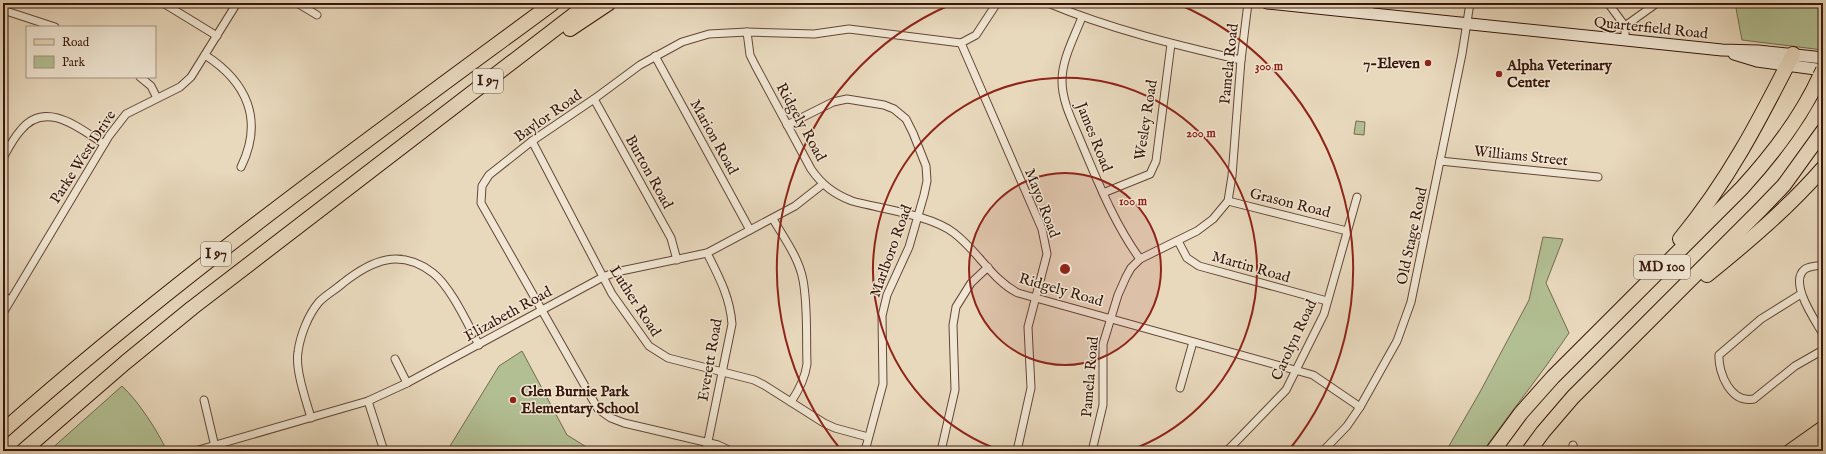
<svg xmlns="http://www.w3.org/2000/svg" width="1826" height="454" font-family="'IM FELL English',serif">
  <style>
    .green { fill: #b2bf93; stroke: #756a4e }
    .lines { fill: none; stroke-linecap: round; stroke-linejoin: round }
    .minor-casing { stroke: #644636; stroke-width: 9 }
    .secondary-casing { stroke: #38160a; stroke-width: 13 }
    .primary-casing { stroke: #38160a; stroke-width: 14 }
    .motorway-casing { stroke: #38160a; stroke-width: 16 }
    .minor { stroke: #f0e6d3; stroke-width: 7 }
    .secondary { stroke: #f0e6d3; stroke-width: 11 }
    .primary { stroke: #e8d8bc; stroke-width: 12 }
    .motorway { stroke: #e8d8bc; stroke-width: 14 }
    .motorway-bridge-casing { stroke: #38160a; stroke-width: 16; stroke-linecap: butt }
    .motorway-bridge { stroke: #e8d8bc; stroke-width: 14 }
    .ring { fill: none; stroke: #8f2418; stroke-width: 2 }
    .poi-dot { fill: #8f2418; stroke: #f0e6d3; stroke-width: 1.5 }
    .labels { text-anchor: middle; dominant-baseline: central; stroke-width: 3; stroke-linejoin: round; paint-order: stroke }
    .shield { fill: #f0e6d3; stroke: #6f5446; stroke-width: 1 }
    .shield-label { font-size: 14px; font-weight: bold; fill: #38160a }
    .street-label { font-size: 15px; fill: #38160a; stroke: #f0e6d3 }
    .poi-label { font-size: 15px; font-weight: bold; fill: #38160a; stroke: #f0e6d3; text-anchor: start }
    .centre { fill: #8f2418; stroke: #f0e6d3; stroke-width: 2 }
    .ring-label { font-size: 12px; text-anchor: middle; font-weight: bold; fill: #8f2418; stroke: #f0e6d3; stroke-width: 3; stroke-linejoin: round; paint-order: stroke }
  </style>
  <rect width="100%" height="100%" fill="#e8d8bc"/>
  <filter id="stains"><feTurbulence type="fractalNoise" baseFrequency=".005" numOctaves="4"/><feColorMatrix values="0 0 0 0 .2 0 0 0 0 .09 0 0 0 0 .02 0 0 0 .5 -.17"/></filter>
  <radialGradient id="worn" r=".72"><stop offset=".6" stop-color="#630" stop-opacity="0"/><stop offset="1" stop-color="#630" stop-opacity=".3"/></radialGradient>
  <g class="green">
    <path d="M1735 3H1823V50L1742 40Z"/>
    <path d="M1356 121 1365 122 1364 135 1354 134Z"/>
    <path d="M1543 237 1563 239 1546 283 1569 333C1542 374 1511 411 1483 451H1446L1480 392 1529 300Z"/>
    <path d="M522 351 567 435 593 451H447L499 366Z"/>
    <path d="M122 386C139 402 157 430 167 451H49Z"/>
  </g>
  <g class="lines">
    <g class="minor-casing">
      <g id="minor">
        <path d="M163 3 217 36"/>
        <path d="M297 3 317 15"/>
        <path d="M1048 3C1110 29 1176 45 1241 60"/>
        <path d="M1608 3 1625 26V40"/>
        <path d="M3 10 55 27"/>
        <path d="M1368 15 1371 3"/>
        <path d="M1082 17C1074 38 1062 59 1062 81 1062 102 1073 122 1081 142 1098 182 1114 223 1140 259"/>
        <path d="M1625 26 1657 3"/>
        <path d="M747 32 750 55 755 65 811 169C822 185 834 194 852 201 881 209 931 215 954 233 978 251 992 280 1018 293L1313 375 1360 407"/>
        <path d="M961 43 1042 229 1047 254 1028 327 1031 388 1017 451"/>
        <path d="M205 55C247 82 264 120 241 167"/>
        <path d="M655 56 750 230"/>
        <path d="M140 77 151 86 157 98"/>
        <path d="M594 99 671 238 677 260"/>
        <path d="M787 125 833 102 847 99 884 105 894 109 906 119 913 133 926 166 927 181 924 195 909 247 887 295 882 316 883 384 865 451"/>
        <path d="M532 141 612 294 649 346 668 358 754 380 764 385 824 423 835 428 868 437"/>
        <path d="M3 158C8 149 13 139 20 131 45 99 79 128 104 144"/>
        <path d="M1440 161 1598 177"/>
        <path d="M1103 193 1150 174 1156 161 1171 44"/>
        <path d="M1228 201 1347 231"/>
        <path d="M773 219C784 238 799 258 803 280 808 307 806 337 807 364 805 379 799 390 791 402"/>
        <path d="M1178 241 1187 258 1199 266 1327 301"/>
        <path d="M1823 265C1817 266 1810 266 1805 269 1788 282 1815 320 1823 334"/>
        <path d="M1801 294 1761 319 1719 355C1718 373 1731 404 1754 399L1795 366 1823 350"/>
        <path d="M3 296 10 300"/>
        <path d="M3 313 109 136 126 114 180 87 191 77 237 3"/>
        <path d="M395 359 407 383"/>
        <path d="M1180 388 1193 342"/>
        <path d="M204 400 216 451"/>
        <path d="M368 401 384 451"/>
        <path d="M311 418C306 400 295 370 298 352 300 336 308 315 319 302 326 295 335 290 343 283 372 260 400 248 433 273 451 287 468 325 479 345"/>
        <path d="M1573 445 1575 451"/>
        <path d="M195 451 368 401 407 383 603 277 616 272 707 253 795 206 823 184"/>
        <path d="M706 451 732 324C730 297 719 277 707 253"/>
        <path d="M731 451 718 445 624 423 611 418 598 409 481 203 482 186 489 175 532 141 594 99 640 65 682 42 709 34 747 32 814 34 849 29 961 43 976 35 997 3"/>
        <path d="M941 451 955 390 953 325 956 307 971 283 988 267"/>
        <path d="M1092 451 1103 405V344L1118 295 1126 277 1131 268 1140 259 1197 231 1213 219 1228 201 1232 176 1241 60 1248 3"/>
        <path d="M1227 451 1286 390 1324 314 1357 197"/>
        <path d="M1323 451 1347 426 1360 407 1397 341 1411 302 1462 54 1470 3"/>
      </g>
    </g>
    <g class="secondary-casing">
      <g id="secondary">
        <path d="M1267 3 1722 50 1758 51 1823 58"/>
        <path d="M1734 54 1757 61 1823 70"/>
      </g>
    </g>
    <g class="primary-casing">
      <g id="primary">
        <path d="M1789 451 1823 427"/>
        <path d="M1810 451 1823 438"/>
      </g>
    </g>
    <g class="motorway-casing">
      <g id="motorway">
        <path d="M570 29 609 3"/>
        <path d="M1680 239C1728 181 1759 121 1793 54"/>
        <path d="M1707 275C1748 242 1788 208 1823 168"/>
        <path d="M3 431C177 277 366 141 553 3"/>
        <path d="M23 451 126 362 192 308 589 3"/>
        <path d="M1493 451 1521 413 1553 377 1742 188C1773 154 1801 118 1820 76"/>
        <path d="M1529 451 1543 432 1573 397 1761 209 1784 185 1823 131"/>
      </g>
    </g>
    <use href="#minor" class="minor"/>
    <use href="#secondary" class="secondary"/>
    <use href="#primary" class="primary"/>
    <use href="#motorway" class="motorway"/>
    <g class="motorway-bridge-casing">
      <path id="motorway-bridge" d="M1820 76 1823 70"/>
    </g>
    <use href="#motorway-bridge" class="motorway-bridge"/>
  </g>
  <circle cx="1065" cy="269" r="96" fill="#8f2418" fill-opacity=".12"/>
  <g class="ring">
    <circle cx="1065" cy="269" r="96"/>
    <path d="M1002 451A192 192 0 1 1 1128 451"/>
    <path d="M841 450A288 288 0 0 1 952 4M1178 4A288 288 0 0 1 1289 450"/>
  </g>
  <g class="poi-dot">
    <circle cx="1428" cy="63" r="4"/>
    <circle cx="1499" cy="74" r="4"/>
    <circle cx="513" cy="400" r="4"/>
  </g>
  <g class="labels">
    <g class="shield">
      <rect x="473" y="69" width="30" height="24" rx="3"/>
      <rect x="201" y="242" width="30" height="24" rx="3"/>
      <rect x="1634" y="255" width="56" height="24" rx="3"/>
    </g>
    <g class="shield-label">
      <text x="488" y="81">I 97</text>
      <text x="216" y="254">I 97</text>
      <text x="1662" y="267">MD 100</text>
    </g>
    <g class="street-label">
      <text transform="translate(1651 28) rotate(6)">Quarterfield Road</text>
      <text transform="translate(1229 64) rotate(-84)">Pamela Road</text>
      <text transform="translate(548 116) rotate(-35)">Baylor Road</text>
      <text transform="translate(1146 120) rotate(-81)">Wesley Road</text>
      <text transform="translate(801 122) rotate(61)">Ridgely Road</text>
      <text transform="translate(714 137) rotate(61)">Marion Road</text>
      <text transform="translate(1094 137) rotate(68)">James Road</text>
      <text transform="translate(1521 156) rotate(6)">Williams Street</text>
      <text transform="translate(83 157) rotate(-57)">Parke West Drive</text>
      <text transform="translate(649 172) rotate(61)">Burton Road</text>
      <text transform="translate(1042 203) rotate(69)">Mayo Road</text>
      <text transform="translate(1290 203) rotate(14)">Grason Road</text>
      <text transform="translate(1412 236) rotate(-78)">Old Stage Road</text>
      <text transform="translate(891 251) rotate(-70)">Marlboro Road</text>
      <text transform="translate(1251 267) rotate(16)">Martin Road</text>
      <text transform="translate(1061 290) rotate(16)">Ridgely Road</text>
      <text transform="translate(635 301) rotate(57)">Luther Road</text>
      <text transform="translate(508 314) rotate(-29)">Elizabeth Road</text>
      <text transform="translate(1294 340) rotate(-65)">Carolyn Road</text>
      <text transform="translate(710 360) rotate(-80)">Everett Road</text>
      <text transform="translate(1090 377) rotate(-85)">Pamela Road</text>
    </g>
    <g class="poi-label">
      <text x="1420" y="63" text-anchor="end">7-Eleven</text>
      <text x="1507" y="65">Alpha Veterinary<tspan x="1507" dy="17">Center</tspan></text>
      <text x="521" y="391">Glen Burnie Park<tspan x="521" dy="17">Elementary School</tspan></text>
    </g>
  </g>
  <circle cx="1065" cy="269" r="6" class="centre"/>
  <g class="ring-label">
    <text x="1269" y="70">300 m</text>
    <text x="1201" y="137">200 m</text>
    <text x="1133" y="205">100 m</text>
  </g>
  <rect width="1826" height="454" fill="none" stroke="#e8d8bc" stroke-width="16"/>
  <rect x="4" y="4" width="1818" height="446" fill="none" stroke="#38160a" stroke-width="2"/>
  <rect x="8" y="8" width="1810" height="438" fill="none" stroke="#38160a"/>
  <rect x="26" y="26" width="130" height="52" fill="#f0e6d3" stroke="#a69383"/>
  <rect x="34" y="39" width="20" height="6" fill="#e8d8bc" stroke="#a69383"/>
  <text x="62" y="46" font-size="12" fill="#38160a">Road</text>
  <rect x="34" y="56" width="20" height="12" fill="#b2bf93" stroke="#a69383"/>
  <text x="62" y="66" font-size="12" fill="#38160a">Park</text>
  <rect width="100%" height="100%" filter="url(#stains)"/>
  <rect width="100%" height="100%" fill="url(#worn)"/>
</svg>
